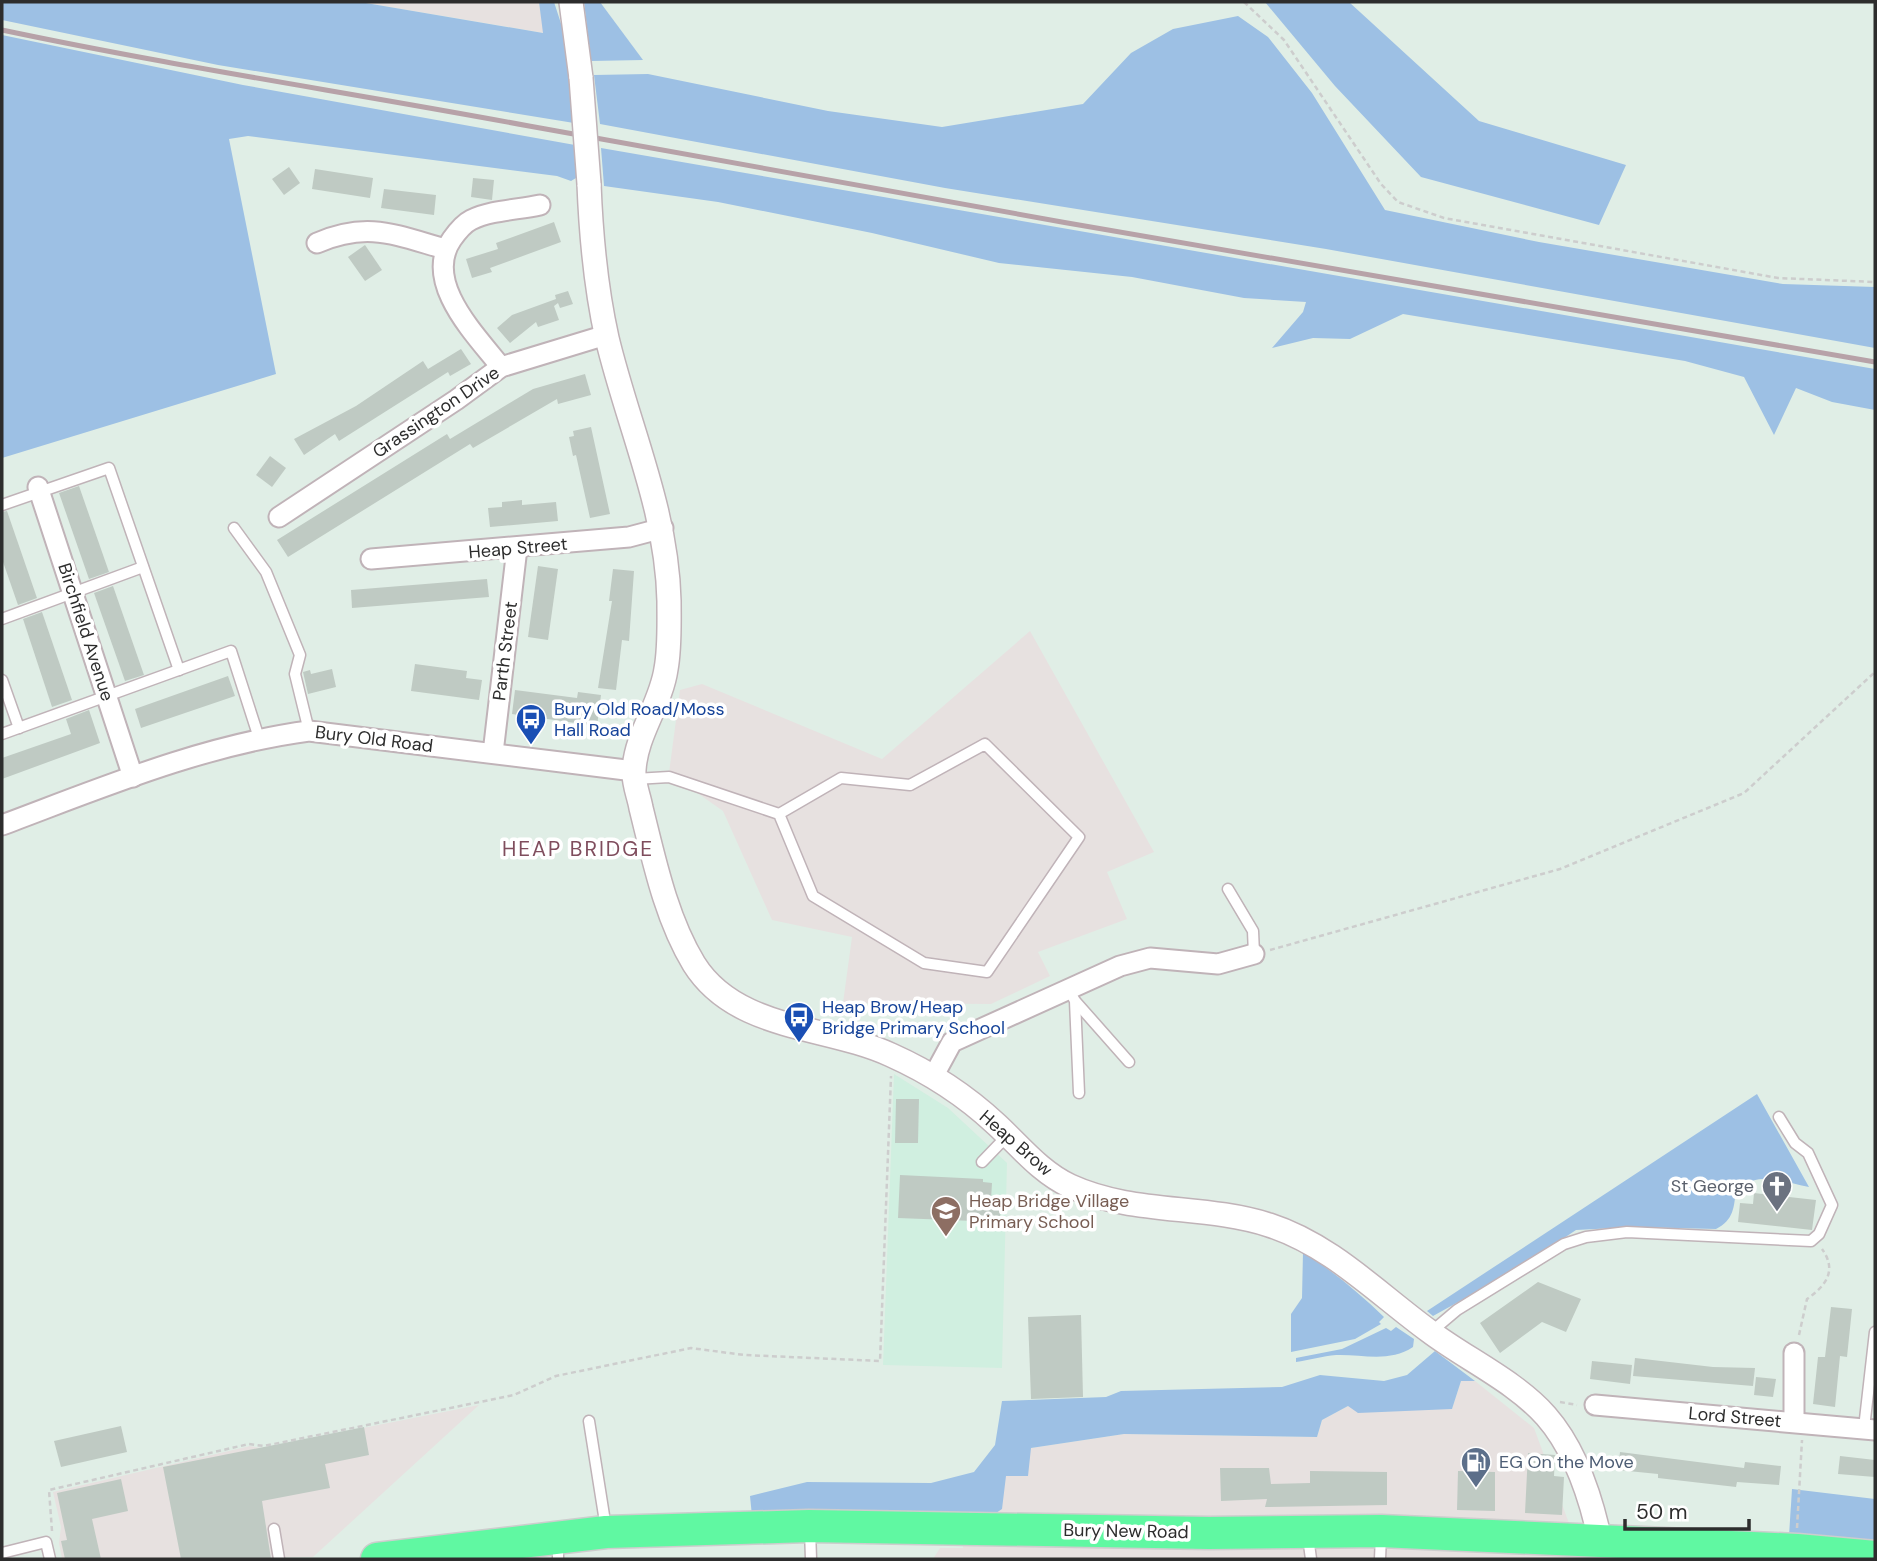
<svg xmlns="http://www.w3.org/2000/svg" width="1877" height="1561" font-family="'DM Sans',sans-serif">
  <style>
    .industrial { fill: #e7e1e0 }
    .education { fill: #d0efe0 }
    .green { fill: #9dc0e4 }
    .building { fill: #bfcac3 }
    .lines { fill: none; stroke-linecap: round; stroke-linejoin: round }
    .service-casing { stroke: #c0b3b8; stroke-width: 13 }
    .minor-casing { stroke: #c0b3b8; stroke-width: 23 }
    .tertiary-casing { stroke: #c0b3b8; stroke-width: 26 }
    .trunk-casing { stroke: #cdcdcd; stroke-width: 35 }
    .path { stroke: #cdcdcd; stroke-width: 2.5; stroke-dasharray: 5 3.5; stroke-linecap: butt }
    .service { stroke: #fff; stroke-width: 10 }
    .minor { stroke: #fff; stroke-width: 19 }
    .tertiary { stroke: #fff; stroke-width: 23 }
    .trunk { stroke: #60f8a2; stroke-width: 32 }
    .rail { stroke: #b7a2a8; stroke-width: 5 }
    .tertiary-bridge-casing { stroke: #c0b3b8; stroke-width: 26; stroke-linecap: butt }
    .tertiary-bridge { stroke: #fff; stroke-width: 23 }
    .labels { text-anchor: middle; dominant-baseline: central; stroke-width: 7; stroke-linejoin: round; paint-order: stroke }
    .street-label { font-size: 18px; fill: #2d2d2d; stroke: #fff }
    .transit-label { font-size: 18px; fill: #164399; stroke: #fff; text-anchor: start }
    .worship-label { font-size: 18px; fill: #5b616d; stroke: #fff; text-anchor: end }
    .education-label { font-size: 18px; fill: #785e54; stroke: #fff; text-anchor: start }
    .service-label { font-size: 18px; fill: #4e5e75; stroke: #fff; text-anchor: start }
    .quarter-label { font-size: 21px; letter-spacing: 2px; fill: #7f4d5d; stroke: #fff }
  </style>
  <rect width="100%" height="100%" fill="#e0eee6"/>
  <g class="industrial">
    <path d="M360 2H539L544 33Z"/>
    <path d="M1030 631 1154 852 1107 872 1127 919 1038 952 1050 976 991 1004 843 1003 852 937 772 920 723 811 669 773 680 690 702 684 882 759Z"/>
    <path d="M1461 1381H1475L1534 1428 1570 1526 1617 1553 1611 1559H933L940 1548H963V1517L1031 1448 1124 1434 1317 1437 1322 1420 1348 1406 1452 1409Z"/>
    <path d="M479 1405 313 1557 62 1559 59 1543 61 1527 53 1492 250 1446 262 1448Z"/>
  </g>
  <path class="education" d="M894 1074 948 1108 1007 1163 1002 1368 883 1365Z"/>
  <g class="green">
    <path d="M2 2H360L543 33 539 2H554L568 45 574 123 218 65 2 20Z"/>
    <path d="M584 2H600L643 60 591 61Z"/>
    <path d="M1265 2H1349L1479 121 1626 165 1599 225 1421 177 1335 86Z"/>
    <path d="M1238 16 1268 37 1312 93 1385 210 1539 242 1783 284 1875 287V348L1326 249 945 188 600 124 594 75 648 74 828 111 942 127 1083 104 1131 53 1173 29Z"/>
    <path d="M2 35 243 85 575 145 576 178 571 181 557 176 248 136 229 139 276 374 2 458Z"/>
    <path d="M601 148 1875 369V410L1832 402 1796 388 1774 435 1744 377 1685 361 1403 314 1350 339 1313 338 1272 348 1303 312 1306 302 1244 298 1132 277 999 263 872 233 718 202 604 186Z"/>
    <path d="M1757 1094 1809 1187C1780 1181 1762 1171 1736 1189 1734 1207 1734 1220 1716 1229L1634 1227 1576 1230 1516 1270 1433 1316 1427 1311Z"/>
    <path d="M1303 1252C1333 1271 1359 1293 1384 1317L1379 1322 1381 1324 1355 1339 1291 1352V1314L1302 1298Z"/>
    <path d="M1396 1327 1414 1339 1413 1347C1389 1363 1362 1354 1336 1355 1323 1356 1309 1360 1296 1362V1358L1342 1349 1386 1328 1391 1331Z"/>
    <path d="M1435 1351 1475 1381H1461L1452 1409 1358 1413 1348 1406 1322 1420 1317 1437 1124 1434 1031 1448 1028 1476H1006L1002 1509 993 1515 752 1516 750 1496 807 1482 931 1483 974 1472 995 1445 1002 1401 1106 1397 1121 1391 1282 1387 1320 1375 1384 1381 1407 1375Z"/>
    <path d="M1792 1489 1875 1499V1547L1789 1536Z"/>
  </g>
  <g class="building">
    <path d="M289 167 300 183 284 195 272 179Z"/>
    <path d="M315 169 373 178 370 198 312 189Z"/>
    <path d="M473 178 494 180 492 200 471 197Z"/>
    <path d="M384 189 436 195 434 215 381 208Z"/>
    <path d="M554 222 561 242 490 268 492 272 472 278 466 259 498 249 496 243Z"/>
    <path d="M365 245 382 270 365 281 348 257Z"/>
    <path d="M568 291 573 304 560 308 558 303 554 306 559 320 538 327 536 322 510 343 497 328 512 315 556 299 555 295Z"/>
    <path d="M461 349 471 364 450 376 448 372 339 441 335 434 304 455 294 439 356 406 423 361 428 369Z"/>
    <path d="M585 374 591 395 558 404 557 399 473 448 470 444 288 557 277 540 447 434 450 439 533 389Z"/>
    <path d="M591 427 610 514 590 518 576 455 573 456 569 437 574 436 573 431Z"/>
    <path d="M270 456 286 468 272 487 256 475Z"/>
    <path d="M79 486 109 572 89 579 59 493Z"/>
    <path d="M522 500V505L556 502 558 521 490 527 488 508 502 507V502Z"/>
    <path d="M7 511 37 598 18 605 2 559V512Z"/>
    <path d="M538 566 558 569 548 640 528 637Z"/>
    <path d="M613 569 634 571 629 641 622 640 616 690 598 688 612 601H609Z"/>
    <path d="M487 579 489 597 352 608 351 590Z"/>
    <path d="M113 586 144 675 125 681 94 593Z"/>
    <path d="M42 612 72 700 52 707 23 619Z"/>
    <path d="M415 664 467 671 466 678 482 680 479 700 411 691Z"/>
    <path d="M332 669 336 687 308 694 303 672 310 670 311 674Z"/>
    <path d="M228 676 235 696 141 728 135 709Z"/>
    <path d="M515 690 577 698 578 692 601 695 597 726 512 714Z"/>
    <path d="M89 710 100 743 2 779V758L71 734 66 719Z"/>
    <path d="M896 1099H919L918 1143H895Z"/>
    <path d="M900 1175 983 1179V1182L992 1183 991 1200H1001L1000 1222 898 1218Z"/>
    <path d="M1754 1193 1816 1200 1812 1230 1738 1222 1740 1203 1753 1204Z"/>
    <path d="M1538 1282 1581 1299 1566 1332 1542 1322 1500 1353 1480 1323Z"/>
    <path d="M1831 1307 1852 1309 1847 1357 1840 1356 1835 1407 1813 1404 1818 1357H1825Z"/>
    <path d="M1081 1315 1083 1397 1031 1399 1028 1317Z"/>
    <path d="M1635 1358 1713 1367 1755 1368 1753 1386 1633 1376Z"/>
    <path d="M1592 1361 1632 1365 1630 1384 1590 1379Z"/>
    <path d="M1756 1377 1776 1379 1773 1397 1754 1395Z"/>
    <path d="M121 1426 127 1452 61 1467 54 1441Z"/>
    <path d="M364 1427 369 1455 325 1464 330 1488 262 1501 271 1559H181L163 1467Z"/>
    <path d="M1620 1452 1744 1468 1745 1462 1781 1466 1779 1485 1737 1482 1736 1487 1658 1478V1474L1618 1470Z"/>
    <path d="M1528 1453 1555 1455 1554 1476 1564 1477 1562 1515 1525 1513Z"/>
    <path d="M1840 1456 1875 1460V1477L1838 1474Z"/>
    <path d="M1220 1468H1269L1271 1484 1310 1483V1471L1387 1472V1505L1265 1507 1267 1499 1221 1501Z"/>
    <path d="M1458 1471 1495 1472V1511L1457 1510Z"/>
    <path d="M121 1479 128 1511 92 1519 101 1559H65L61 1541 67 1540 57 1493Z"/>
  </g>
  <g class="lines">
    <g class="service-casing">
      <g id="service">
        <path d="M2 505 109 468 179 670"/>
        <path d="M234 528 266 572 300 655 295 674 309 731"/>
        <path d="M2 619 143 567"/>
        <path d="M2 680 19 728"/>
        <path d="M2 734 231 651 259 738"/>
        <path d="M635 779 669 777 779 814 813 896 924 963 987 972 1079 837 985 744 910 785 841 778 779 814"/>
        <path d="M1228 889 1253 931 1254 954"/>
        <path d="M1068 988 1075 1001 1079 1093"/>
        <path d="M1076 1002 1129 1062"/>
        <path d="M982 1162 1007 1136"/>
        <path d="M1431 1332 1457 1310 1564 1244 1586 1237 1627 1232 1811 1241 1819 1234 1832 1205 1808 1153 1795 1143 1779 1117"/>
        <path d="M589 1421 606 1528"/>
        <path d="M1864 1428 1875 1332"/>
        <path d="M274 1529 279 1559"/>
        <path d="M810 1530 811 1559"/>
        <path d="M1308 1537 1311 1559"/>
        <path d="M558 1541V1559"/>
        <path d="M2 1553 46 1542 50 1559"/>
        <path d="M1380 1559 1381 1535"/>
      </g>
    </g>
    <g class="minor-casing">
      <g id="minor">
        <path d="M317 243C368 221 395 235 445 249"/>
        <path d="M501 367C476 335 422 282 452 239 457 232 463 224 471 220 491 210 517 210 540 205"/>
        <path d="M38 487 133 777"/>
        <path d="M279 517 456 400 501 367 606 335"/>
        <path d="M371 559 629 537 663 528"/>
        <path d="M493 753 517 548"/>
        <path d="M2 825C101 788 203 745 309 731L634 771"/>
        <path d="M933 1077 952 1042 1120 966 1150 958 1218 964 1254 954"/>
        <path d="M1794 1353V1422"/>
        <path d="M1595 1405 1875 1430"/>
      </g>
    </g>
    <g class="tertiary-casing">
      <g id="tertiary">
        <path d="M571 2 581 78"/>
        <path d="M589 184C591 235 596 289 607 338 628 426 667 509 669 601 669 623 670 648 666 669 661 704 636 734 634 770 633 783 639 796 641 808 654 860 666 918 694 964 736 1031 826 1025 891 1055 929 1072 966 1096 996 1124 1020 1146 1040 1172 1070 1186 1133 1215 1203 1204 1269 1225 1331 1245 1377 1293 1429 1331 1466 1359 1515 1381 1546 1416 1575 1449 1591 1498 1600 1540"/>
      </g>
    </g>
    <g class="trunk-casing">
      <path id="trunk" d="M377 1559 606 1532 809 1526 1209 1533 1381 1531 1797 1550 1875 1557"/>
    </g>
    <g class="path">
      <path d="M1244 2 1284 40 1381 184 1398 202 1444 218 1778 278 1875 282"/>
      <path d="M1270 950 1560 869 1744 793 1875 672"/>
      <path d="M1799 1335 1807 1299C1827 1285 1837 1270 1822 1249"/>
      <path d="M1560 1402 1577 1405"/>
      <path d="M1797 1528 1802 1440"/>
      <path d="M52 1531 49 1490 249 1444 264 1446 514 1395 556 1376 691 1348 744 1355 880 1361 891 1076"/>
    </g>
    <use href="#service" class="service"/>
    <use href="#minor" class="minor"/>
    <use href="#tertiary" class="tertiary"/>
    <use href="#trunk" class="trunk"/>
    <path class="rail" d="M2 30C177 67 353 93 529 126 977 208 1426 287 1875 362"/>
    <g class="tertiary-bridge-casing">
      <path id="tertiary-bridge" d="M581 78 589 184"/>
    </g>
    <use href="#tertiary-bridge" class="tertiary-bridge"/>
  </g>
  <defs>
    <g id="bus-pin" transform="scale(1.575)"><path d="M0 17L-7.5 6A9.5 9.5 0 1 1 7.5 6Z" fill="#1a4fb4" stroke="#fff"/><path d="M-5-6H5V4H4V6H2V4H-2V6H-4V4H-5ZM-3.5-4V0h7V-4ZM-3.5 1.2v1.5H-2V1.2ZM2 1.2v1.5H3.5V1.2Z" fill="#fff"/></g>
    <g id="church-pin" transform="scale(1.575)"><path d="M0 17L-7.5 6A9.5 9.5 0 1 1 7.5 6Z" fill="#6b7280" stroke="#fff"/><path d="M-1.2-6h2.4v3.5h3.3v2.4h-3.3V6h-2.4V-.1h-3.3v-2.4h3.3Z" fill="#fff"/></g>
    <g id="school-pin" transform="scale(1.575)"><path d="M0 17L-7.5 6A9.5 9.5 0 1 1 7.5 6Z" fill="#8d6e63" stroke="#fff"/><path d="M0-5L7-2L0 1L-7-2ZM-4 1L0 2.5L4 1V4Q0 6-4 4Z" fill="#fff"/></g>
    <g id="fuel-pin" transform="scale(1.575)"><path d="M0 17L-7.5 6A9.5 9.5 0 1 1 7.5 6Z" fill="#5c6f8a" stroke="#fff"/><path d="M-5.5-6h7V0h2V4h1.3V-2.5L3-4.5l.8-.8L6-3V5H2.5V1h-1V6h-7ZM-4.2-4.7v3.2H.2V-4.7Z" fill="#fff"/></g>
  </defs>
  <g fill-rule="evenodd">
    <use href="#bus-pin" x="531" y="719"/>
    <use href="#bus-pin" x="799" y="1017"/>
    <use href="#church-pin" x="1777" y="1186"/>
    <use href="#school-pin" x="946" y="1211"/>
    <use href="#fuel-pin" x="1476" y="1462"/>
  </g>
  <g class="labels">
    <g class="street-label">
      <text transform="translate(436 412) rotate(-34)">Grassington Drive</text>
      <text transform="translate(518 548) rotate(-5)">Heap Street</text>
      <text transform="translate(86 632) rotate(72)">Birchfield Avenue</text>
      <text transform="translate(505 651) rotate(-83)">Parth Street</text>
      <text transform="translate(374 739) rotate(7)">Bury Old Road</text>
      <text transform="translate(1016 1143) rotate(41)">Heap Brow</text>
      <text transform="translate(1735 1417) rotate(5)">Lord Street</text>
      <text transform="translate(1126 1531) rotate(1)">Bury New Road</text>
    </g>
    <g class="transit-label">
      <text x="554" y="709">Bury Old Road/Moss<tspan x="554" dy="21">Hall Road</tspan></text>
      <text x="822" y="1007">Heap Brow/Heap<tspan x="822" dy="21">Bridge Primary School</tspan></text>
    </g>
    <g class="worship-label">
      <text x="1754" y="1186">St George</text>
    </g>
    <g class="education-label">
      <text x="969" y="1201">Heap Bridge Village<tspan x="969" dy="21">Primary School</tspan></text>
    </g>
    <g class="service-label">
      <text x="1499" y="1462">EG On the Move</text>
    </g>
    <g class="quarter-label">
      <text x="578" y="849">HEAP BRIDGE</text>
    </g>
  </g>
  <rect width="1877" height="1561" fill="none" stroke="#2d2d2d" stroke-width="7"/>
  <path d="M1625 1519v10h124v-10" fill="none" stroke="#2d2d2d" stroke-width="3.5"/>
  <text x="1636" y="1519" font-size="21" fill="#2d2d2d" stroke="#ffffff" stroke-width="5" paint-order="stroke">50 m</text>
</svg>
